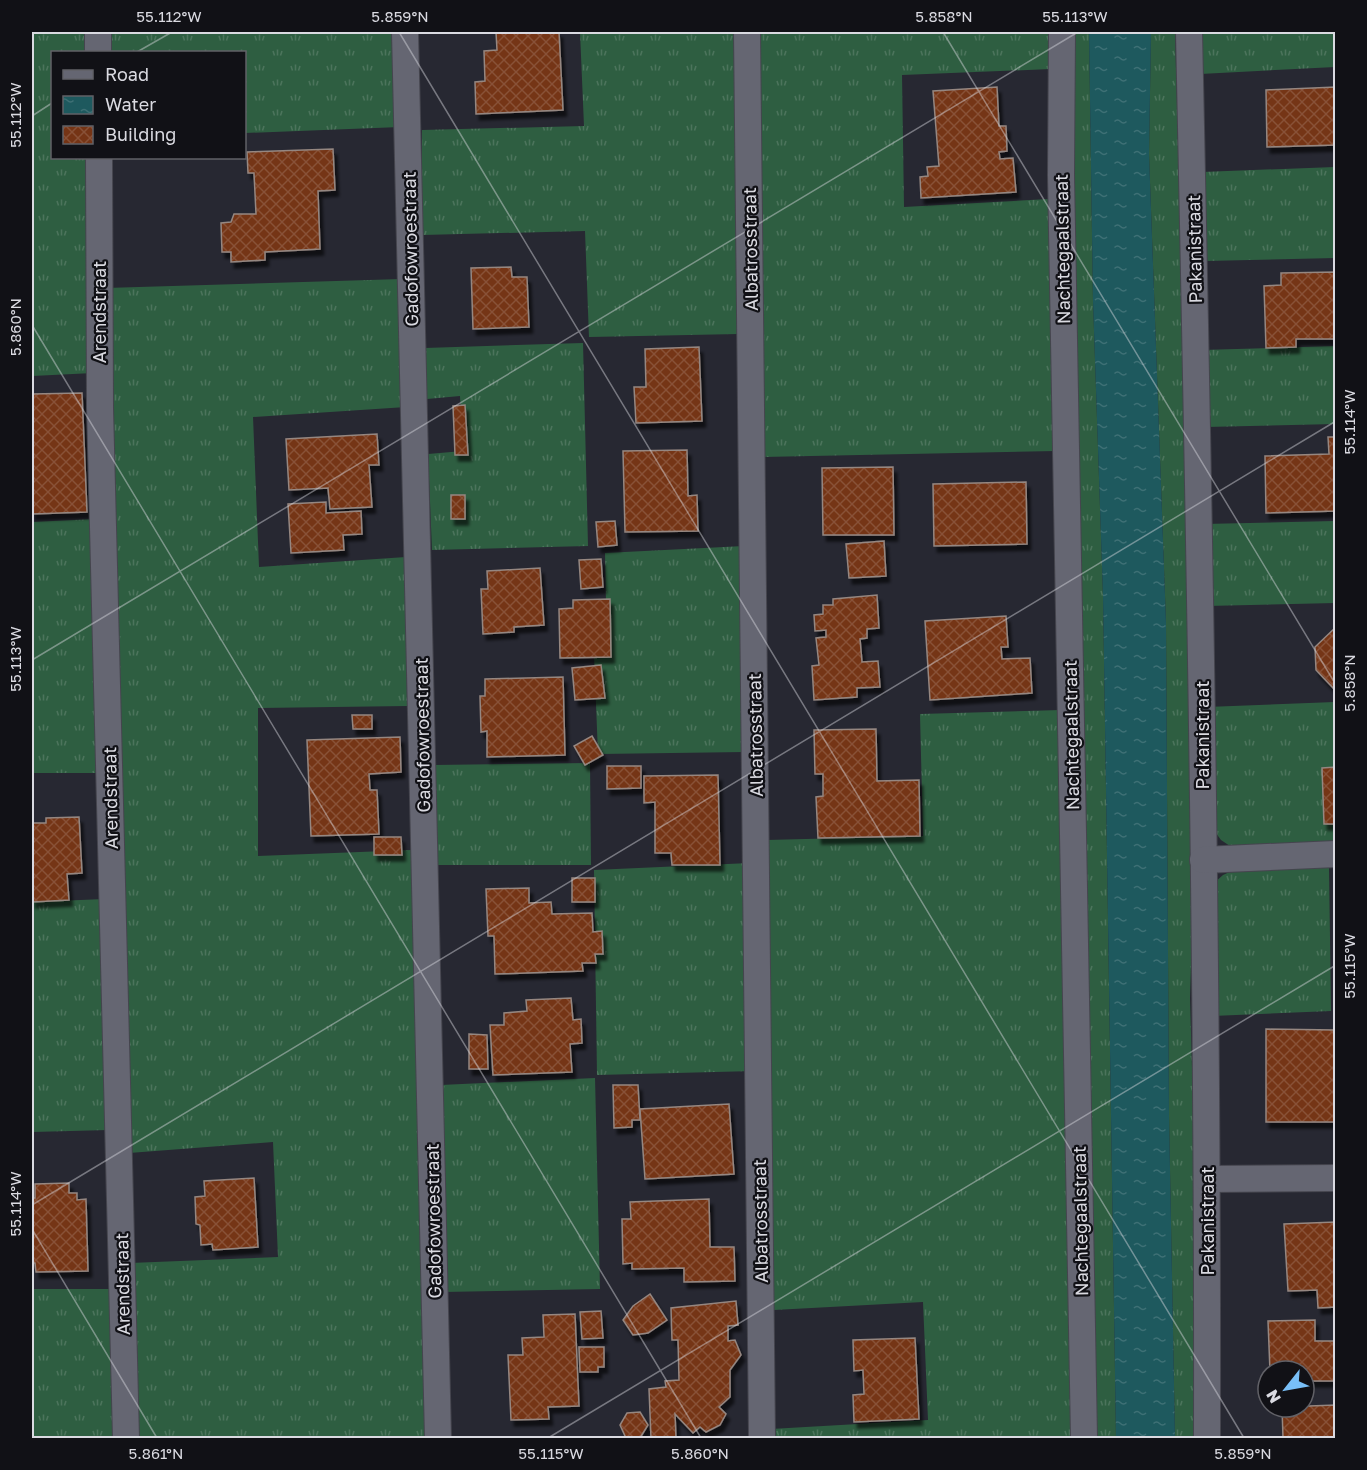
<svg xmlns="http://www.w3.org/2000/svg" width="1367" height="1470" font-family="'Golos Text',sans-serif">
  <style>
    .grass { fill: url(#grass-tufts) }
    .water { fill: url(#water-ripples) }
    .building { fill: url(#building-cross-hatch); stroke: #958781; stroke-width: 1.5; filter: url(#shadow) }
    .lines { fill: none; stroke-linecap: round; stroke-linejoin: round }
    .street-casing { stroke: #45454e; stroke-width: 28 }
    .street { stroke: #656672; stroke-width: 26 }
    .ticks { fill: none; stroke: #dadae1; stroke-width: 1.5; stroke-opacity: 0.45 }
    .labels { text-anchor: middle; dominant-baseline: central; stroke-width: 4.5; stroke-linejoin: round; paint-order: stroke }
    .street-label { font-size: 18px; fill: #dadae1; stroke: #111116 }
    .neatline { fill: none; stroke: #dadae1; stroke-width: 2 }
    .ticks-label { font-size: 15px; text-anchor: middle; fill: #dadae1 }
  </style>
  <defs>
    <pattern id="grass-tufts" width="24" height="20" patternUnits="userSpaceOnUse" patternTransform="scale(1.5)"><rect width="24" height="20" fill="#2e5e41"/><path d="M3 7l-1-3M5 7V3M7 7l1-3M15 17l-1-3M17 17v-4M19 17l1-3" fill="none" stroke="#4c745c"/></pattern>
    <pattern id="water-ripples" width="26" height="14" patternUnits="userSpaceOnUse" patternTransform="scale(1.5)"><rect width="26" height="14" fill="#1e595e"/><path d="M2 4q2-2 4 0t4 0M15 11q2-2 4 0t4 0" fill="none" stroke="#3e7075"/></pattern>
    <pattern id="building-cross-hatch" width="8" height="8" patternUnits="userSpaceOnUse" patternTransform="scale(1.5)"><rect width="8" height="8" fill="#753415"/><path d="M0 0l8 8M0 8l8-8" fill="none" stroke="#885137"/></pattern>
    <filter id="shadow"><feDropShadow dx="3.5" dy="6" stdDeviation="1.5" flood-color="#0009"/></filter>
  </defs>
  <rect width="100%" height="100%" fill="#272832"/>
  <g class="grass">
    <path d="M32 32H86V52H52V158H88L93 373 32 376Z"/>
    <path d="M106 32H398L400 127 245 133 244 52H107Z"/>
    <path d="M580 32H740L738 334 589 337 585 231 422 235V130L584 126Z"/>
    <path d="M758 32H1050L1051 69 902 75 904 207 1049 199 1055 451 762 457Z"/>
    <path d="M1068 32H1089L1093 301 1103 596 1116 1438H1092Z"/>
    <path d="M1151 32H1175L1185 401 1193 901 1190 998 1193 1103 1195 1438H1175L1169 1115 1166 623 1149 154Z"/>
    <path d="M1199 32H1335V67L1200 74Z"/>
    <path d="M1335 167V258L1205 261 1202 172Z"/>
    <path d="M402 279 406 407 253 417 259 567 406 557 407 706 258 708V856L411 850 428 1438H133L130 1263 278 1257 273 1142 129 1153 106 288Z"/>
    <path d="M583 343 588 546 432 550 428 454 463 451 460 396 427 399 425 348Z"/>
    <path d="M1335 346V424L1205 427 1202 350Z"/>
    <path d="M95 519 103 773H32V522Z"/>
    <path d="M1335 521V603L1206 606 1204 524Z"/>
    <path d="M744 546V752L598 754 594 654 607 652 605 553Z"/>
    <path d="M1335 702V848H1233L1221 840 1213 829 1207 707Z"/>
    <path d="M1061 710 1074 1438H772L771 1429 928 1420 923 1302 774 1310 767 840 923 836 920 714Z"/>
    <path d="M590 763 591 865H436L434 765Z"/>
    <path d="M750 863 754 1071 597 1075 594 870Z"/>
    <path d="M1329 866 1331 1011 1212 1016 1213 884 1223 875 1236 869Z"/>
    <path d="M105 899 108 1130 32 1132V902Z"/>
    <path d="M595 1078 600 1289 442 1292 441 1085Z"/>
    <path d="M32 1289H114L118 1438H32Z"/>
  </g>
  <path class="water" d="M1089 32H1151L1149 154 1166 623 1169 1115 1175 1438H1116L1103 596 1093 301Z"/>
  <g class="building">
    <path d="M496 32H559L563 110 476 114 475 82 485 81 484 51 497 50Z"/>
    <path d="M997 87 999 126H1006L1007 151 999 152 1000 159 1013 158 1016 192 921 198 920 177 928 176 927 167 939 166 933 91Z"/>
    <path d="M1336 87V145L1267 147 1266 90Z"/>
    <path d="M333 149 335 190 318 191 320 249 265 252V260L231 262V252H222L221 223 231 222 234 214H256L254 173H248L247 152Z"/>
    <path d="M511 267 512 277H527L529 327 473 329 471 268Z"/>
    <path d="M1336 272V339H1296V347L1266 348 1264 286 1281 285V273Z"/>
    <path d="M699 347 702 421 636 423 634 387H646L645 349Z"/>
    <path d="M82 393 87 512 32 514V394Z"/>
    <path d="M465 405 468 455H455L453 406Z"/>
    <path d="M377 434 379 465H369L372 507 330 509 328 488 289 490 286 439Z"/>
    <path d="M1328 437H1336V511L1266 513 1265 456 1329 454Z"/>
    <path d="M687 450 688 496 697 495 698 531 625 532 623 451Z"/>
    <path d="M893 467 894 535H823L822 468Z"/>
    <path d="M1026 482 1027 544 934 546 933 484Z"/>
    <rect x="451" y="495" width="14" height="24"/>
    <path d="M326 502V513L361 511 362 534 343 535 344 550 291 553 288 504Z"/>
    <path d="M615 521 617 545 598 547 596 522Z"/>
    <path d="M884 541 886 576 849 578 846 544Z"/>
    <path d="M601 559 603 587 581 589 579 560Z"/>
    <path d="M540 568 544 625 514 627V632L483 634 481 589H488L487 571Z"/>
    <path d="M877 595 879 628 867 629V638L860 639 862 662 878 661 880 687 857 688V697L814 700 812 666 819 665 816 638 826 637V630L815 631 814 615 823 614V605H833V599Z"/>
    <path d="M610 599 611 657 560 658 559 609 573 608V600Z"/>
    <path d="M1006 616 1008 647H1001L1002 659 1030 658 1032 693 930 700 925 621Z"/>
    <path d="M1336 627V691L1316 670 1315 647Z"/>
    <path d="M601 665 605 698 575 700 572 668Z"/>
    <path d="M563 677 565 755 487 757V731L481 732 480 696H485V679Z"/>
    <path d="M352 715H372V729H353Z"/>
    <path d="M876 729 877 781 919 780 920 836 818 838 816 797 823 796V774H815L814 730Z"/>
    <path d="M592 736 603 755 585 765 574 746Z"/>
    <path d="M400 737 401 772 369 774 370 790H377L379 834 311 836 307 740Z"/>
    <path d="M607 766H641V788L607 789Z"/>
    <path d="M1336 767V824H1324L1322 768Z"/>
    <path d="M718 775 720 865H672L671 853H655V802L644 803V776Z"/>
    <path d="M79 817 82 873 67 874 69 900 32 902V823H46V818Z"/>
    <path d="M374 837H401L402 855H374Z"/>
    <rect x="572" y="878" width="23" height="24"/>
    <path d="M529 888V903L551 902 552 914 592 913 593 932 602 931 603 954H595L596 963H582L583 971 495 974 494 936H488L486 889Z"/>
    <path d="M571 998 573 1020 581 1019 582 1043 570 1044 572 1072 493 1075 490 1025H504V1013L527 1011 526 1000Z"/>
    <path d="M1266 1029 1335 1030V1122H1266Z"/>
    <path d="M469 1034 487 1035 488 1069H469Z"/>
    <path d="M613 1085H638L640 1120H632V1127L614 1128Z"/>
    <path d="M729 1104 734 1174 645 1179 640 1109Z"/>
    <path d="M254 1178 258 1247 213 1250 212 1244 201 1245 200 1225 196 1224 195 1197 205 1196 204 1181Z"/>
    <path d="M69 1183V1193H77V1200L86 1199 88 1271 36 1272 35 1263H32V1198H35V1184Z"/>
    <path d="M709 1199 710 1247H734L735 1281 684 1282V1268L632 1269V1263L623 1264 622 1219H631L630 1202Z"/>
    <path d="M1336 1222V1307L1318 1308 1317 1290 1288 1291 1284 1224Z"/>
    <path d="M650 1294 667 1320 648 1333 633 1335 623 1320 633 1306Z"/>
    <path d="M736 1301 738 1325 728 1326V1341L735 1340 741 1355 730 1370V1397L719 1407 726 1414 720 1425 706 1432 700 1427 693 1433 675 1414 676 1438H651L649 1389 666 1387 665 1381 679 1380 678 1340H672L671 1308Z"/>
    <path d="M601 1311 603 1338 582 1339 580 1312Z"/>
    <path d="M575 1314 579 1406 548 1407 549 1419 511 1420 508 1355H523L522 1338 544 1337 543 1315Z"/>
    <path d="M1315 1320V1341H1336V1381H1309V1375H1304V1371H1270L1268 1321Z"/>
    <path d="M915 1338 919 1419 854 1422 853 1395 864 1394 863 1370 854 1371 853 1340Z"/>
    <path d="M579 1347H604V1367H598V1372H580Z"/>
    <path d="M1336 1405V1438H1283L1282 1407Z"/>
    <path d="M640 1412 648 1425 640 1438H626L620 1425 627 1413Z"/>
  </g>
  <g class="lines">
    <g class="street-casing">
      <g id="street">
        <path d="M98 32V52"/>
        <path d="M405 32 438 1438"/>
        <path d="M747 32 762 1438"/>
        <path d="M1062 32 1061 175 1084 1438"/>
        <path d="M1189 32C1199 500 1208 969 1207 1438"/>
        <path d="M99 158 100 408 126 1438"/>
        <path d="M1203 860 1336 854"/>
        <path d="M1208 1179 1336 1178"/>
      </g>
    </g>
    <use href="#street" class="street"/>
  </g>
  <path class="ticks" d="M399 32 1244 1438M943 32 1336 685M137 52 172 32M32 116 52 103M32 325 701 1438M32 660 1078 32M32 1205 1336 421M32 1229 157 1438M548 1438 1336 965"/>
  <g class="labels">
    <g class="street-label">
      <text transform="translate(410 249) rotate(-91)">Gadofowroestraat</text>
      <text transform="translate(750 249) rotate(-91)">Albatrosstraat</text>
      <text transform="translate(1062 249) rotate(-91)">Nachtegaalstraat</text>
      <text transform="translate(1194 249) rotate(-91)">Pakanistraat</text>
      <text transform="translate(99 312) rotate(-90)">Arendstraat</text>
      <text transform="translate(422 735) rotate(-91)">Gadofowroestraat</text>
      <text transform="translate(755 735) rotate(-91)">Albatrosstraat</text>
      <text transform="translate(1071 735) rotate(-91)">Nachtegaalstraat</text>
      <text transform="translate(1202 735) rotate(-90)">Pakanistraat</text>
      <text transform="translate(110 798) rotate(-91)">Arendstraat</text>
      <text transform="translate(433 1221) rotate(-91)">Gadofowroestraat</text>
      <text transform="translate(760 1221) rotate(-91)">Albatrosstraat</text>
      <text transform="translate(1080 1221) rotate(-91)">Nachtegaalstraat</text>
      <text transform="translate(1207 1221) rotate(-90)">Pakanistraat</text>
      <text transform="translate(122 1284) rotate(-91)">Arendstraat</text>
    </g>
  </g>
  <rect width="1367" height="1470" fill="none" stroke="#111116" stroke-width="66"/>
  <rect x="51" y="51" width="195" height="108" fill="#111116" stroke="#616167" stroke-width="1.5"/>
  <rect x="63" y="70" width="30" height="9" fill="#656672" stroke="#616167" stroke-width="1.5"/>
  <text x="105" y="81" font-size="18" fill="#dadae1">Road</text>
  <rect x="63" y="96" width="30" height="18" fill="url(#water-ripples)" stroke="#616167" stroke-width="1.5"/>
  <text x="105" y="111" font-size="18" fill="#dadae1">Water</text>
  <rect x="63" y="126" width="30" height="18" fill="url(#building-cross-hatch)" stroke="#616167" stroke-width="1.5"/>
  <text x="105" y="141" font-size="18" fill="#dadae1">Building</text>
  <g transform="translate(1286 1389) rotate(239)"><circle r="28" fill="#111116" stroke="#616167" stroke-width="1.5"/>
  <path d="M0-4.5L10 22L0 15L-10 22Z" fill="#79bff8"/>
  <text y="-9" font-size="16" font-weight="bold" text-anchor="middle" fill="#dadae1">N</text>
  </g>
  <rect x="33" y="33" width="1301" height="1404" class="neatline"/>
  <g class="ticks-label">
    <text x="169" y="22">55.112°W</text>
    <text x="400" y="22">5.859°N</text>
    <text x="944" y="22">5.858°N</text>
    <text x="1075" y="22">55.113°W</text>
    <text transform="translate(16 115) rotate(-90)" y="5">55.112°W</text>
    <text transform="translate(16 327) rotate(-90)" y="5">5.860°N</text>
    <text transform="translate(1350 422) rotate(-90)" y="5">55.114°W</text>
    <text transform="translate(16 659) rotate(-90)" y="5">55.113°W</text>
    <text transform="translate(1350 683) rotate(-90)" y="5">5.858°N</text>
    <text transform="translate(1350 966) rotate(-90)" y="5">55.115°W</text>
    <text transform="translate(16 1204) rotate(-90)" y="5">55.114°W</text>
    <text x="156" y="1459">5.861°N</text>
    <text x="551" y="1459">55.115°W</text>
    <text x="700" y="1459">5.860°N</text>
    <text x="1243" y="1459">5.859°N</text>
  </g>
</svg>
